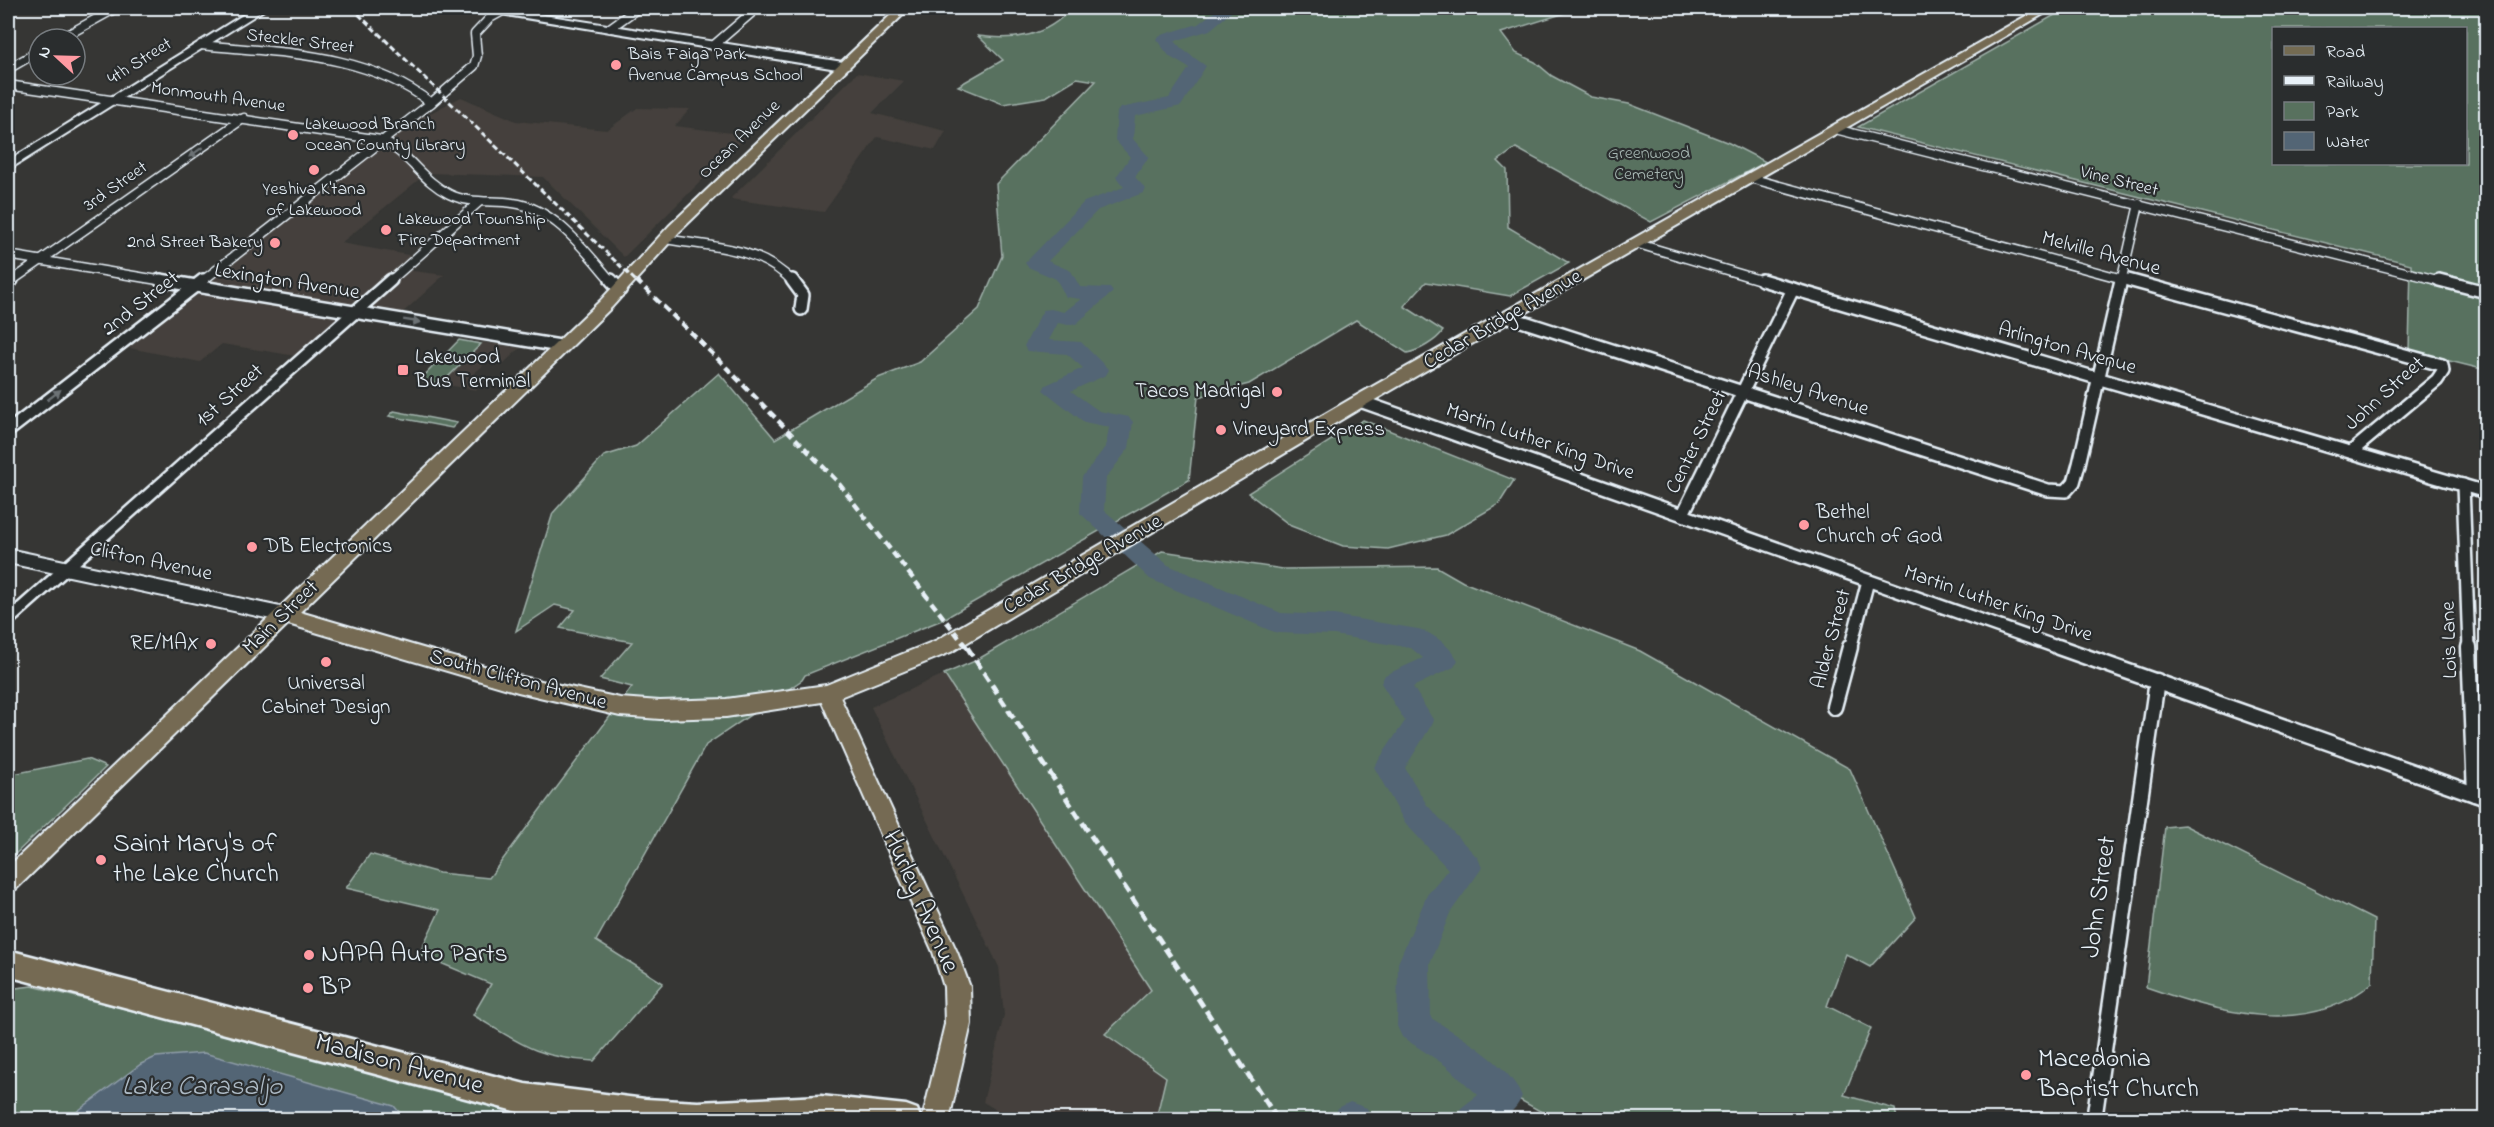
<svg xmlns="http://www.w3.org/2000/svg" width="2494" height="1127" font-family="'Indie Flower',sans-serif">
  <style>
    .built { fill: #44403c }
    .green { fill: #58715e; stroke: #a0b1ab; stroke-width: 1.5; fill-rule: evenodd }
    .water { fill: #536575; stroke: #8f9da9; stroke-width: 1.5 }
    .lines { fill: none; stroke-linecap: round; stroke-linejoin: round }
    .river { fill: #536575; fill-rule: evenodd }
    .street-far2-casing { stroke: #e8f1f8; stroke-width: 11 }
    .street-far1-casing { stroke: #e8f1f8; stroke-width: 16 }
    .street-casing { stroke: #e8f1f8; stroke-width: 19 }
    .secondary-casing { stroke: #e8f1f8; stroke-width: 4 }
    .primary-casing { stroke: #e8f1f8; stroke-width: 4 }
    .highway-casing { stroke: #e8f1f8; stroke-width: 5 }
    .street-far2 { stroke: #2a2d2e; stroke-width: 8 }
    .street-far1 { stroke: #2a2d2e; stroke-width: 11 }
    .street { stroke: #2a2d2e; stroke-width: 14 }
    .secondary { fill: #2a2d2e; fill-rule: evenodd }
    .primary { fill: #746b52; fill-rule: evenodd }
    .highway { fill: #746b52; fill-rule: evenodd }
    .rail-far2 { stroke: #e8f1f8; stroke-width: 3; stroke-dasharray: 6 3; stroke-linecap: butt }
    .rail-far1 { stroke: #e8f1f8; stroke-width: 4.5; stroke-dasharray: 8 4.5; stroke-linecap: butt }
    .rail { stroke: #e8f1f8; stroke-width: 5; stroke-dasharray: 10 5; stroke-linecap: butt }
    .oneway { fill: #6c7275 }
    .poi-dot { fill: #ff9aa2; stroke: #2a2d2e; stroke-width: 2 }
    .labels { text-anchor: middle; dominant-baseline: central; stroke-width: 4.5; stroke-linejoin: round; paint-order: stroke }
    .far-street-label { font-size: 18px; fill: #e8f1f8; stroke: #2a2d2e }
    .far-poi-label { font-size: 18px; fill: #e8f1f8; stroke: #2a2d2e; text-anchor: start }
    .far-park-label { font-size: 18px; fill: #a7b7b3; stroke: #2a2d2e }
    .street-label { font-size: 21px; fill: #e8f1f8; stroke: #2a2d2e }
    .poi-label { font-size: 21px; fill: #e8f1f8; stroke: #2a2d2e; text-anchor: start }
    .near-poi-label { font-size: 26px; fill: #e8f1f8; stroke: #2a2d2e; text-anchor: start }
    .near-street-label { font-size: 26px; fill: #e8f1f8; stroke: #2a2d2e }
    .near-water-label { font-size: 27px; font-style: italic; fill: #acb9c4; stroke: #2a2d2e }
  </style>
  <rect width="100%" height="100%" fill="#363634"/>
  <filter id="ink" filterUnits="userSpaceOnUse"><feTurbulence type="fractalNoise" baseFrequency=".0167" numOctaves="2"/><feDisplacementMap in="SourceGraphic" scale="12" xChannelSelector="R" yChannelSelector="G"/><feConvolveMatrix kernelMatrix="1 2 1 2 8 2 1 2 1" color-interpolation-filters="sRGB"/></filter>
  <g filter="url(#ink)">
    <g class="built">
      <path d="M857 73 904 81 872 113 946 131 935 150 877 137 824 212 730 199Z"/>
      <path d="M461 97 516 121 607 130 637 108 690 109 675 126 748 135 624 257 543 177 427 173 341 243 420 257 406 270 444 275 397 318 359 312 308 358 222 344 200 362 114 345 384 137Z"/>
      <path d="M483 342 520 348 504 363 489 361 472 375 488 379 476 390 441 384Z"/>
      <path d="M944 674 1151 990 1166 1077 1156 1119H1012L983 1102 1004 1015 999 967 871 707Z"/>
    </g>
    <g class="green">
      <path d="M1071 8H1581L1501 33 1516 53 1535 62 1552 76 1591 97 1629 104 1729 143 1766 162 1651 222 1516 148 1498 161 1507 170 1508 227 1569 263 1510 296 1426 282 1404 306 1443 331C1436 341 1419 351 1407 353L1356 320 1249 384 1198 397 1189 480 942 620 805 675 802 680 706 745 596 941 663 983 594 1061C537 1058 521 1044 473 1015L491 984 419 954 440 910 346 888 370 854 439 873 489 878 632 687 600 679 632 642 560 628 575 610 555 605 516 631 553 513 604 456 636 446 719 373 775 439 878 378 920 362 979 309 1002 256 996 184 1096 81 1077 78 1046 97 1003 104 958 86 1003 60 978 36C1014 41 1047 37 1071 8Z"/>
      <path d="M2067 8H2486V370L2409 351 2411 264 1858 127ZM2274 28H2466V164H2274Z"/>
      <path d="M459 340 481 344 441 384 420 380Z"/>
      <path d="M394 411 457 423 452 428 389 416Z"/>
      <path d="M1363 420 1514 480 1499 504 1446 535 1388 549 1343 546 1291 526 1248 493Z"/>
      <path d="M1162 551 1283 569 1437 567 1463 582 1640 651 1850 769 1916 917 1870 967 1846 954 1827 1006 1871 1028 1844 1095 1895 1109 1897 1119H1554L1515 1097 1495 1119H1156L1166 1077 1105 1034 1151 990 944 674 975 661Z"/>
      <path d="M87 759 106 767 8 861V775Z"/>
      <path d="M2184 825 2374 920 2372 983C2307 1039 2218 1012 2146 987L2165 827Z"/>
      <path d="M32 986 574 1119H8V989Z"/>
    </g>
    <path class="water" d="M204 1053 394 1106 405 1119H67L141 1064 156 1057Z"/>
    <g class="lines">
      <g class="river">
        <path d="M1219 8H1236L1210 30 1175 41 1182 49 1206 66 1181 106 1135 116 1133 139 1149 157 1135 177 1146 189 1143 193 1098 210 1048 261 1071 271 1080 287 1110 288 1113 292 1076 324 1068 325 1058 323 1049 340 1081 342 1109 370 1106 375 1071 391 1099 411 1129 417 1133 422 1129 448 1106 478 1104 510 1168 565 1281 613 1334 615 1418 629C1433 633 1450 646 1458 660L1454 667 1413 687 1434 721 1405 768 1427 805 1478 858 1482 868 1450 913 1430 963 1431 1018C1460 1036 1509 1064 1522 1096 1510 1126 1483 1120 1456 1120L1461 1108 1478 1095 1445 1065 1402 1037 1397 1026 1398 963 1427 895 1448 869 1405 823 1374 767 1405 721 1381 683 1385 675 1423 658 1411 648 1334 635 1278 633 1269 630 1150 579 1080 513 1082 477 1106 446 1109 427 1084 422 1043 390 1046 385 1083 368 1067 354 1027 351 1024 346 1043 310 1051 309 1064 312 1081 299 1066 297 1056 279 1028 267 1025 263 1084 202 1124 187 1116 177 1130 157 1115 140 1117 112 1120 108 1169 98 1189 68 1170 57 1156 39 1158 36 1198 24Z"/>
        <path d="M1350 1102 1367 1108 1372 1120H1333L1338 1108Z"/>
      </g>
      <g class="street-far2-casing">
        <g id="street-far2">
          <path d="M610 28 638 8"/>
          <path d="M60 39 116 8"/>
          <path d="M713 46 757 8"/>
          <path d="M8 69 39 51"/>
          <path d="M8 85 381 140C409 153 422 181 449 194 469 204 492 200 513 203 555 208 586 252 612 282"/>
          <path d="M431 103 474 66 477 56 475 34 490 18 508 8"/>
          <path d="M1835 129 2445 282"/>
          <path d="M1750 178 2134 282"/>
          <path d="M665 239C710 247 760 246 793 282"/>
          <path d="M1635 243 1767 282"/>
          <path d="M8 255 170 282"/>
          <path d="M10 282 244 118"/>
          <path d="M201 282 431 103C366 52 280 53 201 45"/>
          <path d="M389 282 479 202"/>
          <path d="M2121 282 2139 204"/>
        </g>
      </g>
      <g class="street-far1-casing">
        <g id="street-far1">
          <path d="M160 280 560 346"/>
          <path d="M611 280 620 290"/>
          <path d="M792 280 803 295 801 309"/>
          <path d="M1762 280 2486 492"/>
          <path d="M2128 280 2442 365 2443 371 2437 380 2351 452"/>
          <path d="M2439 280 2486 292"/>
          <path d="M8 283 12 280"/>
          <path d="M1509 317 2048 490 2066 491 2074 482 2079 464 2121 280"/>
          <path d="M1360 401 2062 649"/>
          <path d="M8 431 203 280"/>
          <path d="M2463 485 2469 649"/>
          <path d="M1683 514 1793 289"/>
          <path d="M8 620 391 280"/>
          <path d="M1850 649 1868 581"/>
        </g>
      </g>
      <g class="street-casing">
        <g id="street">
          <path d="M2058 647 2486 798"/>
          <path d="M2469 647 2475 794"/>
          <path d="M1834 707 1850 647"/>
          <path d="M2094 1120 2157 681"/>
        </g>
      </g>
      <g class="secondary-casing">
        <g id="secondary">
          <path d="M254 8H267L8 170V161Z"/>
          <path d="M476 8H500L843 62 849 66 843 70 482 11Z"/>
          <path d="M8 549 285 608 292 610 294 615 292 620 285 622 8 563Z"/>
        </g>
      </g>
      <g class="primary-casing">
        <path id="primary" d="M898 8H910L679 232 612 307 300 612 518 676 620 698 660 701 726 699 826 685 937 640 1354 397 2040 8H2054L1366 405 951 652 840 697 957 952 970 987 971 1024 949 1120H922L945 1024 944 987 933 952 822 702 726 717 660 719 620 716 518 692 288 624 16 889 8 892V867L600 301 669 226Z"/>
      </g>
      <g class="highway-casing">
        <path id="highway" d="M8 950 525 1084 645 1099 698 1102 821 1096 906 1105 917 1109 921 1120H566L525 1114 8 976Z"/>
      </g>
      <use href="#street-far2" class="street-far2"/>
      <use href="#street-far1" class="street-far1"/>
      <use href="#street" class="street"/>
      <use href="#secondary" class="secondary"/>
      <use href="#primary" class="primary"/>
      <use href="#highway" class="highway"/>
      <path class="rail-far2" d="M352 8 637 282"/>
      <path class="rail-far1" d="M636 280 720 361 836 480 968 649"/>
      <path class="rail" d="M967 647 1278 1120"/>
    </g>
    <defs><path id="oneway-solid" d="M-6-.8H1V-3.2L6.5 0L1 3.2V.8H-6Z" transform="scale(1.5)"/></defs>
    <g class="oneway">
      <use href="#oneway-solid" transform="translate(196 152) rotate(145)"/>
      <use href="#oneway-solid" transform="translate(412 321) rotate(9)"/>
      <use href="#oneway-solid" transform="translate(54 395) rotate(-38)"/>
    </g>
  </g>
  <g class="poi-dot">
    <circle cx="616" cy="65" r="6"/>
    <circle cx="293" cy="135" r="6"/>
    <circle cx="314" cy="170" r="6"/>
    <circle cx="386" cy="230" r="6"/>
    <circle cx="275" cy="243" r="6"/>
    <rect x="397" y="364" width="12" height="12" rx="3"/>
    <circle cx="1277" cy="392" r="6"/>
    <circle cx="1221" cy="430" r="6"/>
    <circle cx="1804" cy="525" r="6"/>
    <circle cx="252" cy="547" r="6"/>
    <circle cx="211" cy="644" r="6"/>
    <circle cx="326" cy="662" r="6"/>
    <circle cx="101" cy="860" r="6"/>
    <circle cx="309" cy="955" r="6"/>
    <circle cx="308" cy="988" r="6"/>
    <circle cx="2026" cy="1075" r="6"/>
  </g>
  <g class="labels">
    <g class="far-street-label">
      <text transform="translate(300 42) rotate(7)">Steckler Street</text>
      <text transform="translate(140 62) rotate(-32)">4th Street</text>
      <text transform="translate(218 98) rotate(8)">Monmouth Avenue</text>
      <text transform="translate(740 140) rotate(-44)">Ocean Avenue</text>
      <text transform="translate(2119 182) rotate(14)">Vine Street</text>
      <text transform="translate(116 187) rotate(-35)">3rd Street</text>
    </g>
    <g class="far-poi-label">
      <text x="628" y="55">Bais Faiga Park<tspan x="628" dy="21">Avenue Campus School</tspan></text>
      <text x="305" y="125">Lakewood Branch<tspan x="305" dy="21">Ocean County Library</tspan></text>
      <text x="314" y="190" text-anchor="middle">Yeshiva K'tana<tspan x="314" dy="21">of Lakewood</tspan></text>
      <text x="398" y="220">Lakewood Township<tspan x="398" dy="21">Fire Department</tspan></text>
      <text x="263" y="243" text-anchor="end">2nd Street Bakery</text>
    </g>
    <g class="far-park-label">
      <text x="1649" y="154">Greenwood<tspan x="1649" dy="21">Cemetery</tspan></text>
    </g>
    <g class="street-label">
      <text transform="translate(2101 254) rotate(15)">Melville Avenue</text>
      <text transform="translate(287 282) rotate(9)">Lexington Avenue</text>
      <text transform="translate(141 304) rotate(-38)">2nd Street</text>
      <text transform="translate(1503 320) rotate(-30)">Cedar Bridge Avenue</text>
      <text transform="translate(2067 349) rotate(16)">Arlington Avenue</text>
      <text transform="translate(1808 391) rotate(18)">Ashley Avenue</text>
      <text transform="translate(2385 394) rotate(-42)">John Street</text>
      <text transform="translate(230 396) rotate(-42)">1st Street</text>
      <text transform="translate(1540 442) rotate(19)">Martin Luther King Drive</text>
      <text transform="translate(1697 442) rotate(-64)">Center Street</text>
      <text transform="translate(151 562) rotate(12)">Clifton Avenue</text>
      <text transform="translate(1083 565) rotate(-30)">Cedar Bridge Avenue</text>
      <text transform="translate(1998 604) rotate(19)">Martin Luther King Drive</text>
      <text transform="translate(281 618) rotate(-44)">Main Street</text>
      <text transform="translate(1832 639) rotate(-75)">Alder Street</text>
      <text transform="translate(2450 640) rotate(-92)">Lois Lane</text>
      <text transform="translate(518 680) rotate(15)">South Clifton Avenue</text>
    </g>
    <g class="poi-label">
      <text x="415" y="358">Lakewood<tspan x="415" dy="24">Bus Terminal</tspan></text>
      <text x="1265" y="392" text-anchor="end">Tacos Madrigal</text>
      <text x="1233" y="430">Vineyard Express</text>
      <text x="1816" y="513">Bethel<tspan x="1816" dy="24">Church of God</tspan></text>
      <text x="264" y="547">DB Electronics</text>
      <text x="199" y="644" text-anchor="end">RE/MAX</text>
      <text x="326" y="684" text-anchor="middle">Universal<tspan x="326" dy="24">Cabinet Design</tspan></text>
    </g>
    <g class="near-poi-label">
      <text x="113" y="845">Saint Mary's of<tspan x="113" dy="30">the Lake Church</tspan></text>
      <text x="321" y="955">NAPA Auto Parts</text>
      <text x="320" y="988">BP</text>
      <text x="2038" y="1060">Macedonia<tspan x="2038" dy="30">Baptist Church</tspan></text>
    </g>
    <g class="near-street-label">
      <text transform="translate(2100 897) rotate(-82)">John Street</text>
      <text transform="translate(920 902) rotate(66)">Hurley Avenue</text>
      <text transform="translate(399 1065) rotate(15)">Madison Avenue</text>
    </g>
    <g class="near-water-label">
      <text x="202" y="1087">Lake Carasaljo</text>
    </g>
  </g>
  <rect width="2494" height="1127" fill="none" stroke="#2a2d2e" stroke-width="30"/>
  <rect x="15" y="15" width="2464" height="1097" fill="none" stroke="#e8f1f8" stroke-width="2" filter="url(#ink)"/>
  <rect x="2272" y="27" width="195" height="138" fill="#2a2d2e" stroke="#767b7f" stroke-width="1.5"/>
  <rect x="2284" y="46" width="30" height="9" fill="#746b52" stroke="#767b7f" stroke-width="1.5"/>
  <text x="2326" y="57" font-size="18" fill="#e8f1f8">Road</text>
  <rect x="2284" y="76" width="30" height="9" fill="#e8f1f8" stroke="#767b7f" stroke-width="1.5"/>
  <text x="2326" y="87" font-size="18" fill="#e8f1f8">Railway</text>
  <rect x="2284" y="102" width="30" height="18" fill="#58715e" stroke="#767b7f" stroke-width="1.5"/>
  <text x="2326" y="117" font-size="18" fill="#e8f1f8">Park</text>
  <rect x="2284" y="132" width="30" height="18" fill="#536575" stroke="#767b7f" stroke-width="1.5"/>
  <text x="2326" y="147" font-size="18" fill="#e8f1f8">Water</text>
  <g transform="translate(57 57) rotate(292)"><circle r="28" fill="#2a2d2e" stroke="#767b7f" stroke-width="1.5"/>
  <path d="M0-4.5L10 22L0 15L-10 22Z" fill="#ff9aa2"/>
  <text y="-9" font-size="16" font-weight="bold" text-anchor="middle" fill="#e8f1f8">N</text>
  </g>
</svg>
